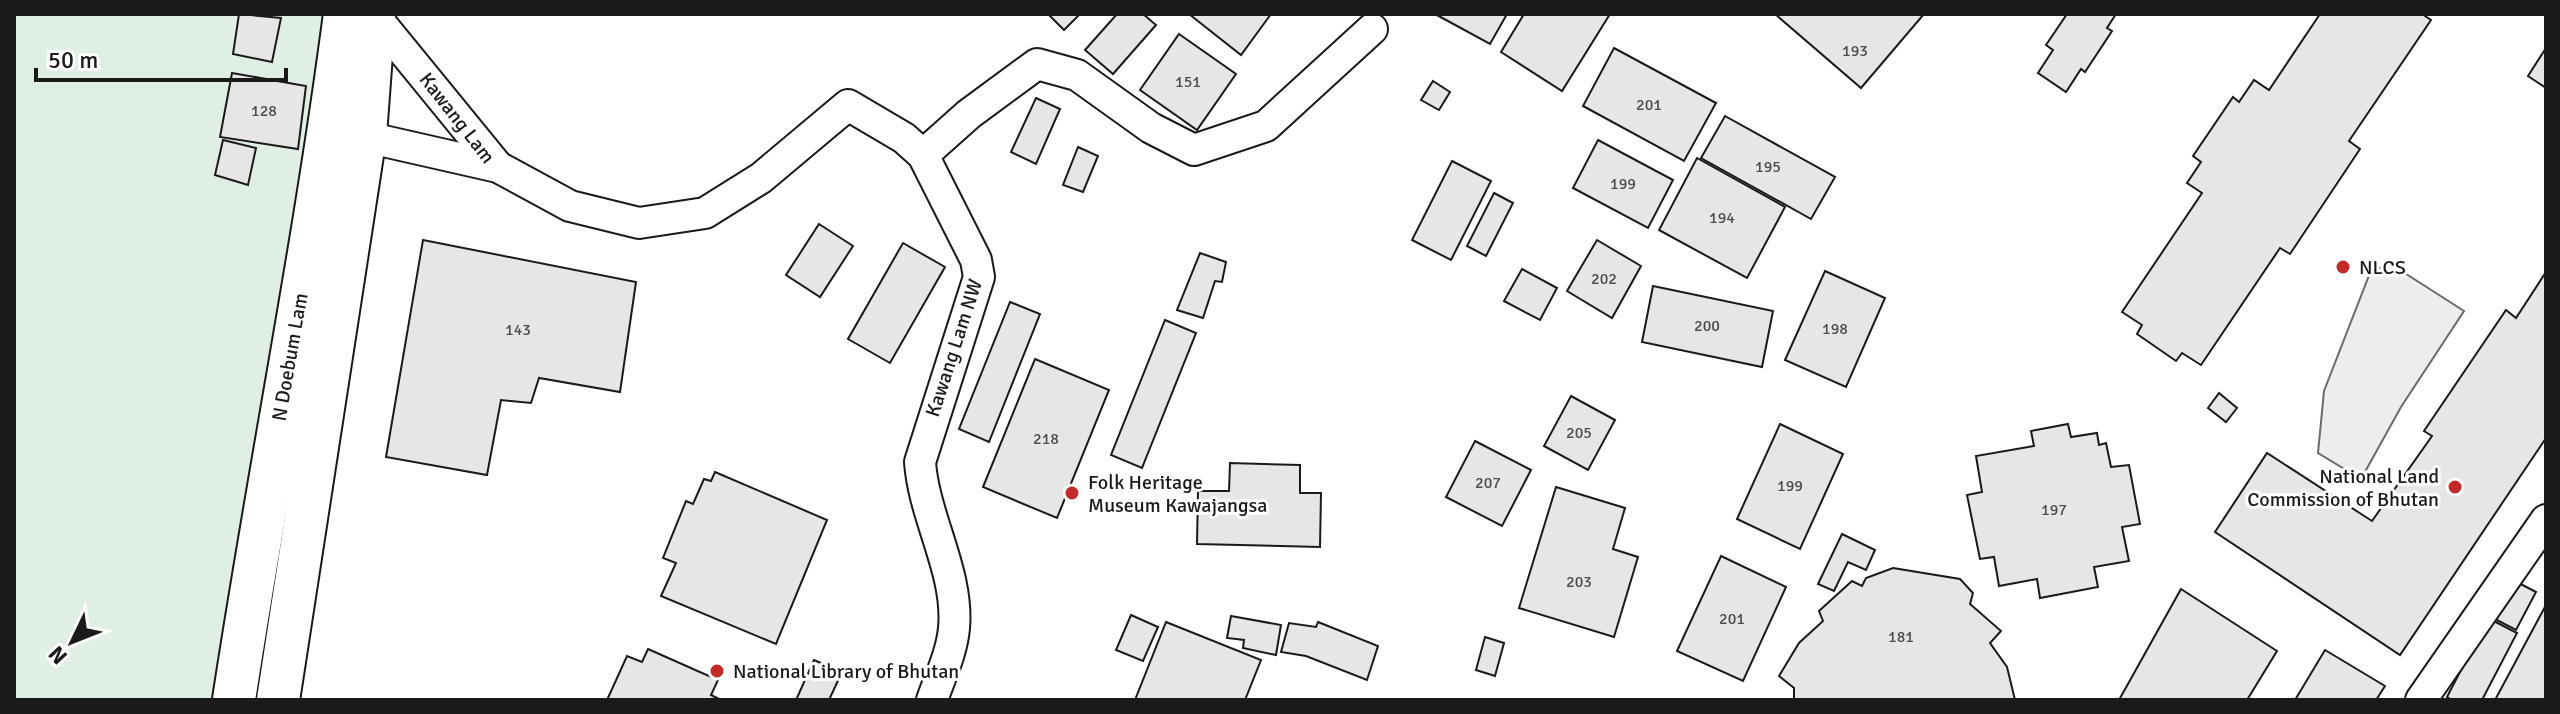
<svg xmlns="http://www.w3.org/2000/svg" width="2560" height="714" font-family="Signika,sans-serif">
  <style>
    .green { fill: #e0efe3; stroke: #6a6a6a; stroke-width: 2 }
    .parking { fill: #ededed; stroke: #6a6a6a; stroke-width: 2 }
    .building { fill: #e6e6e6; stroke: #1a1a1a; stroke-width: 2 }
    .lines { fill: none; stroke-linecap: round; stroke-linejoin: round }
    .street-casing { stroke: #1a1a1a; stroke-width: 34 }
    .secondary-casing { stroke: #1a1a1a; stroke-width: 46 }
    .street { stroke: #fff; stroke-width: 30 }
    .secondary { stroke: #fff; stroke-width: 42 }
    .poi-dot { fill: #c62828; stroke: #fff; stroke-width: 3 }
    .labels { text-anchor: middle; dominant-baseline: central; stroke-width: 6; stroke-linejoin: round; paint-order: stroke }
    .number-label { font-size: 16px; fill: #4d4d4d }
    .street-label { font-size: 20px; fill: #1a1a1a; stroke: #fff }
    .poi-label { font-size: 20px; fill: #1a1a1a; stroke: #fff; text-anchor: start }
  </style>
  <rect width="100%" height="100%" fill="#fff"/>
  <path class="green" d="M14 14H333L236 700H14Z"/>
  <path class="parking" d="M2389 263 2464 311 2401 407 2361 479 2318 453 2324 391 2370 273Z"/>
  <g class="building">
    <path d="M239 14 281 18 272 62 233 54Z"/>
    <path d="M1048 14H1080L1064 30Z"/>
    <path d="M1117 14H1143L1156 25 1113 74 1085 50Z"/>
    <path d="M1189 14H1271L1241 55Z"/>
    <path d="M1435 14H1507L1490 44Z"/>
    <path d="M1524 14H1610L1562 91 1501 52Z"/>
    <path d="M1775 14H1924L1861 88Z"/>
    <path d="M2067 14H2116L2107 28 2112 31 2085 72 2081 69 2066 92 2038 73 2053 50 2046 45Z"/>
    <path d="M2320 14H2422L2431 20 2349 141 2360 149 2290 254 2280 248 2201 365 2182 353 2176 361 2137 334 2142 325 2122 312 2202 193 2187 183 2201 162 2193 156 2233 97 2239 102 2254 80 2269 90Z"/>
    <path d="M1179 34 1236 74 1197 130 1140 90Z"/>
    <path d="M1614 48 1716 103 1684 161 1583 106Z"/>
    <path d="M2546 48V88L2528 76Z"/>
    <path d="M232 73 306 86 298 149 220 137Z"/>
    <path d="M1433 81 1450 92 1439 110 1421 100Z"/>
    <path d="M1036 98 1060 109 1036 164 1011 152Z"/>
    <path d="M1725 116 1835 177 1811 219 1701 158Z"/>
    <path d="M223 140 256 148 248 185 215 175Z"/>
    <path d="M1598 140 1673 180 1648 228 1573 188Z"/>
    <path d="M1078 147 1098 156 1083 192 1063 185Z"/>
    <path d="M1697 158 1785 207 1747 278 1659 230Z"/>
    <path d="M1452 161 1491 181 1451 260 1412 240Z"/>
    <path d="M1494 193 1513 203 1486 256 1467 246Z"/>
    <path d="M819 224 853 246 820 297 786 275Z"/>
    <path d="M423 240 636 282 620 392 539 378 531 403 501 400 487 475 386 457Z"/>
    <path d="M1597 240 1641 266 1612 318 1567 291Z"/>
    <path d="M903 243 945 267 890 363 848 339Z"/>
    <path d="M1200 253 1226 262 1222 282 1215 281 1203 318 1177 310Z"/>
    <path d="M1522 269 1557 288 1540 320 1504 301Z"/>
    <path d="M1825 271 1885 298 1846 387 1785 360Z"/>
    <path d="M2546 272V438L2400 655 2215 532 2267 453 2372 521 2432 436 2424 431 2506 310 2516 318Z"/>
    <path d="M1653 286 1773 311 1762 367 1642 342Z"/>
    <path d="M1010 302 1040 314 989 442 959 429Z"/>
    <path d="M1165 320 1196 333 1142 468 1111 455Z"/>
    <path d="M1035 359 1109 390 1057 518 983 487Z"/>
    <path d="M2219 393 2237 408 2226 422 2208 408Z"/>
    <path d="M1571 396 1615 420 1588 470 1544 446Z"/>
    <path d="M1780 424 1843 454 1800 549 1737 519Z"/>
    <path d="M2068 424 2071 437 2097 433 2099 445 2106 443 2111 467 2129 465 2140 524 2122 527 2129 561 2094 567 2098 587 2040 598 2037 579 1999 586 1994 557 1980 559 1967 495 1982 492 1976 456 2034 446 2031 431Z"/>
    <path d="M1475 441 1531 470 1502 526 1446 497Z"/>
    <path d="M1230 463 1300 465V493H1321L1320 547 1197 544 1198 491H1229Z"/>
    <path d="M715 472 827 520 776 644 661 596 676 563 663 558 686 501 693 504 704 479 711 481Z"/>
    <path d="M1556 487 1625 508 1613 549 1638 557 1614 637 1519 608Z"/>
    <path d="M1842 534 1875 550 1866 570 1848 562 1834 591 1818 584Z"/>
    <path d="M1721 556 1786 587 1743 681 1677 651Z"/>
    <path d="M1893 568 1960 579 1973 593 1970 604 2001 631 1990 643 2007 667 2015 700H1794V688L1779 676 1799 643 1823 621 1819 611 1852 581 1862 586 1866 578Z"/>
    <path d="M2515 581 2536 592 2516 630 2495 619Z"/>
    <path d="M2181 589 2277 651 2247 700H2119Z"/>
    <path d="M2546 605V700H2495Z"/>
    <path d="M1131 615 1158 627 1143 661 1116 650Z"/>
    <path d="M1231 616 1281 625 1276 655 1243 648 1244 640 1227 638Z"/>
    <path d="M2488 618 2517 633 2482 700H2452L2447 697Z"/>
    <path d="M1166 622 1261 660 1245 700H1135Z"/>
    <path d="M1318 622 1378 646 1367 680 1306 656 1281 652 1289 623 1316 627Z"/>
    <path d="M1485 637 1504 643 1495 676 1476 670Z"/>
    <path d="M648 649 718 680 711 695 721 700H607L627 656 642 662Z"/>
    <path d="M2325 650 2385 686 2376 700H2295Z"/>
    <path d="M814 660 842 672 829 700H796Z"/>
  </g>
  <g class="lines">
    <g class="street-casing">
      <g id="street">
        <path d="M373 14 498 167"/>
        <path d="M344 132 498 167 570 206 639 223 705 213 761 178 848 105 904 138 923 155 976 260 979 277 920 462C924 518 959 572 954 628 952 652 940 677 932 700"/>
        <path d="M923 155 969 114 1037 64 1077 75 1151 128 1194 150 1266 126 1372 29"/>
        <path d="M2421 700 2546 520"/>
      </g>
    </g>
    <g class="secondary-casing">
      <g id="secondary">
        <path d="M234 700C269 471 315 244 345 14"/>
        <path d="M278 700 365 135 374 14"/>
      </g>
    </g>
    <use href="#street" class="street"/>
    <use href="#secondary" class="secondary"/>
  </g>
  <g class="poi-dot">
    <circle cx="2343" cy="267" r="8"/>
    <circle cx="2455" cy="487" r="8"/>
    <circle cx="1072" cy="493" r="8"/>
    <circle cx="717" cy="671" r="8"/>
  </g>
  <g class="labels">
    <g class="number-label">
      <text x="1855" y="51">193</text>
      <text x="1188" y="82">151</text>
      <text x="1649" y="105">201</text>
      <text x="264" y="111">128</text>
      <text x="1768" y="167">195</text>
      <text x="1623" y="184">199</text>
      <text x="1722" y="218">194</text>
      <text x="1604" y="279">202</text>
      <text x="1707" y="326">200</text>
      <text x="1835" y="329">198</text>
      <text x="518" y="330">143</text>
      <text x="1579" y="433">205</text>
      <text x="1046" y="439">218</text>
      <text x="1488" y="483">207</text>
      <text x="1790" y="486">199</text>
      <text x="2054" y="510">197</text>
      <text x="1579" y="582">203</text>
      <text x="1732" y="619">201</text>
      <text x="1901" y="637">181</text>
    </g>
    <g class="street-label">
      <text transform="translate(457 118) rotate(52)">Kawang Lam</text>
      <text transform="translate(954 348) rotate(-72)">Kawang Lam NW</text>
      <text transform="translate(290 357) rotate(-80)">N Doebum Lam</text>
    </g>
    <g class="poi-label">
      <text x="2359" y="267">NLCS</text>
      <text x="2439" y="476" text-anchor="end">National Land<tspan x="2439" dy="23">Commission of Bhutan</tspan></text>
      <text x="1088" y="482">Folk Heritage<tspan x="1088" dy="23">Museum Kawajangsa</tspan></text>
      <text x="733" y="671">National Library of Bhutan</text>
    </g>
  </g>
  <rect width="2560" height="714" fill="none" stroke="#1a1a1a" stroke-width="32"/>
  <g transform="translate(72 642) rotate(227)" stroke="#ffffff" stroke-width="6" paint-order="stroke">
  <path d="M0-6L14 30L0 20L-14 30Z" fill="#1a1a1a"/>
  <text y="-12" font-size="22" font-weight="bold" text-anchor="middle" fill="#1a1a1a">N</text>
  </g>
  <path d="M36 68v12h250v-12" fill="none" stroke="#1a1a1a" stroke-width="4"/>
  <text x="48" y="68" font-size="24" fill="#1a1a1a" stroke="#ffffff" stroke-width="6" paint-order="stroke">50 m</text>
</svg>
